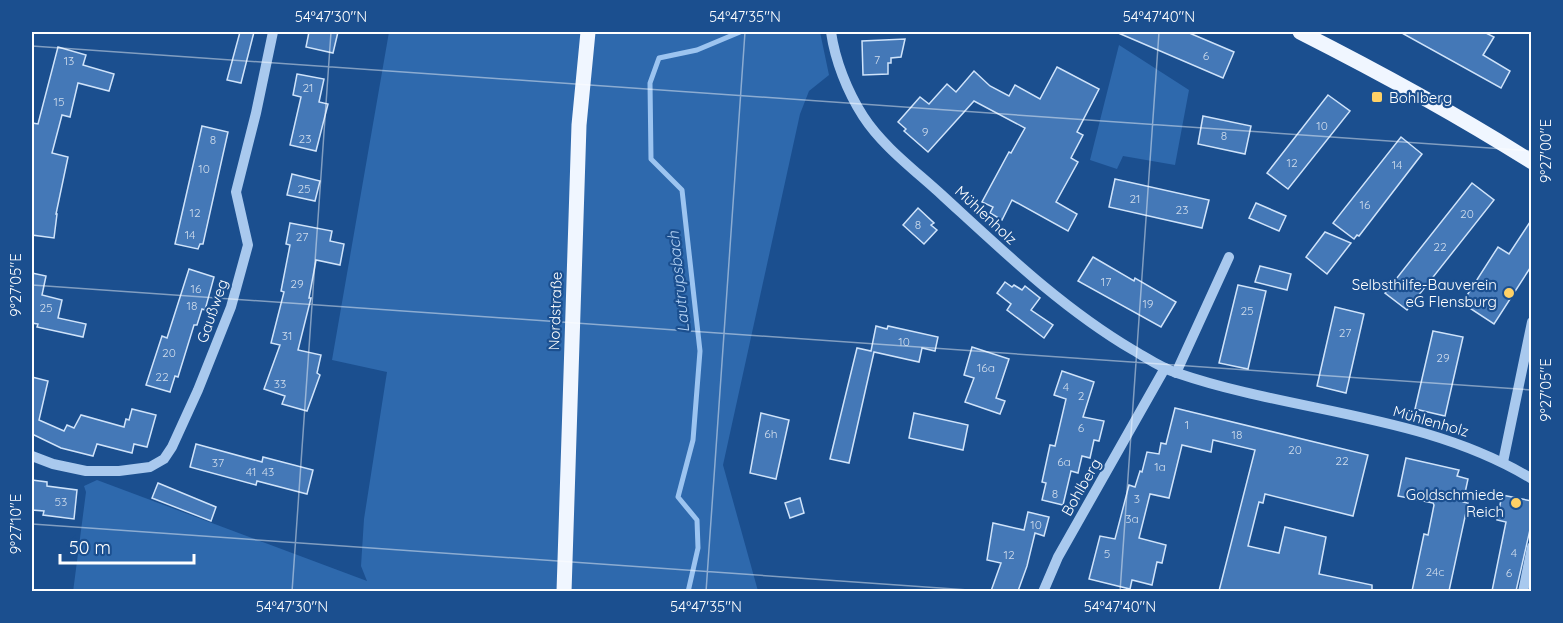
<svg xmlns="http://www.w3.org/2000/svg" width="1563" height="623" font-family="Quicksand,sans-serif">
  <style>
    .green { fill: #2e69ad }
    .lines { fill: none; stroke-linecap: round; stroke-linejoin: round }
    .stream { stroke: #9cc4f0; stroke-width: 5 }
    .building { fill: #4478b7; stroke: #cfe3fa; stroke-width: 1.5 }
    .minor { stroke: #a9c9ee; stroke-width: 10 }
    .major { stroke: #f0f6ff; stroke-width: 15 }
    .ticks { fill: none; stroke: #fff; stroke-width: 1.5; stroke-opacity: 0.45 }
    .poi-dot { fill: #ffd166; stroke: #1b4f8f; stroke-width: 2 }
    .labels { text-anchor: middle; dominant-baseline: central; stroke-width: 4.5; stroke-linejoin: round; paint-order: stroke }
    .number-label { font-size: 12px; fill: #d0dded }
    .poi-label { font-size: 15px; fill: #fff; stroke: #1b4f8f; text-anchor: end }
    .street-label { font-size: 15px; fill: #fff; stroke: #1b4f8f }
    .water-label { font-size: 16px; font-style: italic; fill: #b5d3f5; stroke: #1b4f8f }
    .neatline { fill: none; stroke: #fff; stroke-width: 2 }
    .ticks-label { font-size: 15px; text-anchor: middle; fill: #fff }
  </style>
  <rect width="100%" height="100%" fill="#1b4f8f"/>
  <g class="green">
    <path d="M389 32H820L829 75 809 91 800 114 723 465 758 591 73 592 86 492 84 486 97 480 367 581 361 566 364 519 387 372 332 360Z"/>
    <path d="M1119 45 1189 90 1175 165 1123 156 1117 169 1090 160Z"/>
  </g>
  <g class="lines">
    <path class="stream" d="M688 592 698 548 697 520 678 497 693 440 700 351 682 190 651 159 650 83 659 58 697 50 740 32"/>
  </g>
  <g class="building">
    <path d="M240 32H254L241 83 227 80Z"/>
    <path d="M309 32H338L333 53 306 47Z"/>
    <path d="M1116 32H1187L1234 52 1223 78Z"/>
    <path d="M1400 32H1484L1494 37 1483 55 1510 71 1501 88Z"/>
    <path d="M905 39 901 57 891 58V63H888V74L863 75 862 41Z"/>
    <path d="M58 47 86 55 83 65 114 74 109 91 78 83 70 117 62 115 52 153 68 157 56 214H57L54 238 32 235V123L38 124Z"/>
    <path d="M1057 67 1099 89 1077 132 1083 135 1071 158 1078 162 1056 202 1077 214 1068 231 1012 200 1002 220 990 213 993 207 982 202 1009 152 1011 153 1025 128 974 101 928 152 904 131 906 129 898 122 920 97 929 104 947 84 956 92 974 71 990 86 1009 96 1015 85 1040 99Z"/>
    <path d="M297 74 324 79 319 102 328 104 316 151 290 145 301 97 293 95Z"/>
    <path d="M1328 95 1350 111 1288 189 1267 173Z"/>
    <path d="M1203 116 1251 126 1245 154 1198 144Z"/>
    <path d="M202 126 228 132 203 244H200L198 249 175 244Z"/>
    <path d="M1401 137 1422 154 1359 236 1357 235 1354 239 1333 223Z"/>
    <path d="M292 174 320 181 315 201 287 195Z"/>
    <path d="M1115 179 1209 200 1202 228 1109 207Z"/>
    <path d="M1472 183 1494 200 1407 310 1385 293Z"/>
    <path d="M1256 203 1286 216 1279 231 1249 218Z"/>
    <path d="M918 208 934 223 931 225 937 230 924 244 903 225Z"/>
    <path d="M1532 219V265L1494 324 1462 303 1498 247 1509 254Z"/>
    <path d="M290 223 332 231 330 241 344 244 340 265 316 260 309 298H311L298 350 321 355 317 373 320 375 307 411 282 404 285 396 264 389 280 345 271 343 284 292 281 291 290 245 286 244Z"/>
    <path d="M1325 232 1351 243 1327 274 1306 257Z"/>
    <path d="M1093 257 1134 281 1135 278 1176 302 1161 327 1078 281Z"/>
    <path d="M1260 266 1291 274 1287 290 1255 282Z"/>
    <path d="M189 269 214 277 205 310 202 309 197 325H194L178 377 175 376 170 392 146 385 162 336 167 338Z"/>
    <path d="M32 273 46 276 42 295 62 300 58 318 86 324 83 337 37 327 38 324 32 323Z"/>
    <path d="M1005 282 1012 287 1014 285 1022 290 1025 286 1040 298 1031 310 1053 325 1044 338 1007 310 1011 304 997 293Z"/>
    <path d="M1238 285 1266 291 1248 369 1219 363Z"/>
    <path d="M1335 307 1364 314 1346 393 1317 386Z"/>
    <path d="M876 326 887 329 888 326 938 337 935 351 922 348 919 362 874 352 849 463 830 459 857 348 871 351Z"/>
    <path d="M1433 331 1463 337 1445 416 1415 409Z"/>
    <path d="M972 347 1009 359 996 398 1005 401 1000 414 965 402 974 378 964 375Z"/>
    <path d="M1062 371 1094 382 1083 417 1104 421 1099 441 1094 440 1090 458 1082 456 1078 473 1071 471 1063 505 1042 500 1046 483 1042 482 1050 445 1055 446 1066 399 1054 395Z"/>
    <path d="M32 377 48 381 39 420 64 431 67 425 74 428 81 415 124 427 126 419 129 420 132 409 156 415 147 447 134 444 132 453 97 444 93 456 61 448 32 434Z"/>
    <path d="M1175 408 1368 455 1353 516 1265 494 1263 503 1259 502 1248 546 1279 553 1285 527 1326 537 1319 574 1372 585V591H1219L1255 450 1213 440 1211 452 1182 445 1169 498 1150 494 1139 538 1166 545 1162 563 1157 562 1152 585 1132 580 1130 589 1089 579 1100 536 1115 539 1129 485 1135 487 1140 471 1142 472 1147 452 1159 454 1161 443 1166 444Z"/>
    <path d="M761 413 789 420 776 479 750 473Z"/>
    <path d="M914 413 968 425 963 450 909 438Z"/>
    <path d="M196 444 262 462 263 457 313 470 307 494 257 481 256 485 190 467Z"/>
    <path d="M1406 458 1459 470 1457 476 1468 479 1463 502 1468 503 1449 591H1412L1424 534 1428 535 1434 505 1433 503 1398 496Z"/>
    <path d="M32 480 47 482V486L77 490 74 519 43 515 44 511 32 510Z"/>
    <path d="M158 483 216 507 211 521 152 498Z"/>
    <path d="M1502 495 1532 501V521L1516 591H1492L1506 522 1497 520Z"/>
    <path d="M800 498 804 513 790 518 785 503Z"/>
    <path d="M1028 512 1049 517 1044 536 1035 533 1027 566 1018 591H991L1001 563 987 560 993 523 1024 530Z"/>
  </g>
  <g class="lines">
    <g class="minor">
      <path d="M831 32C835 60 847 91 863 116 883 147 916 171 943 196 1003 251 1062 308 1133 350 1147 358 1161 368 1177 373 1294 413 1425 414 1532 479"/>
      <path d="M1176 373 1229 257"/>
      <path d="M32 456 53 464 86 471H119L150 467 164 459 172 447 198 390 231 307 248 245 236 192 256 113 273 32"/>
      <path d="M1503 462 1532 322"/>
      <path d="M1043 592 1058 557 1165 368"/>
      <path d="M1523 592 1532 547"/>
    </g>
    <g class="major">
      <path d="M1300 32C1379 72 1456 114 1532 162"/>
      <path d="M564 592 579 125 588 32"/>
    </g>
  </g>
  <path class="ticks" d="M32 46 1532 151M32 285 1532 390M32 524 997 592M292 592 331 32M706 592 745 32M1120 592 1159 32"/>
  <g class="poi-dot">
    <rect x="1371" y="91" width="12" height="12" rx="3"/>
    <circle cx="1509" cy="293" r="6"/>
    <circle cx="1516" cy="503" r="6"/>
  </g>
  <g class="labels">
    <g class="number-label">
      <text x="1206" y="55">6</text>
      <text x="877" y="59">7</text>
      <text x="69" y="60">13</text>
      <text x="308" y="87">21</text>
      <text x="59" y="101">15</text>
      <text x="1322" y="125">10</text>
      <text x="925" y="131">9</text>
      <text x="1224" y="135">8</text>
      <text x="305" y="138">23</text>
      <text x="213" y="139">8</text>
      <text x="1292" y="162">12</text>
      <text x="1397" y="164">14</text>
      <text x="204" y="168">10</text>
      <text x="304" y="188">25</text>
      <text x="1135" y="198">21</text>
      <text x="1365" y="204">16</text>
      <text x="1182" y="209">23</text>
      <text x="195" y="212">12</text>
      <text x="1467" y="213">20</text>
      <text x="918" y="224">8</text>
      <text x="190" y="234">14</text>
      <text x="302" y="236">27</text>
      <text x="1440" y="246">22</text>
      <text x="1106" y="281">17</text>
      <text x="297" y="283">29</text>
      <text x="196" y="288">16</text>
      <text x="1148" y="303">19</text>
      <text x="192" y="305">18</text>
      <text x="46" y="307">25</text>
      <text x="1247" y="310">25</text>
      <text x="1345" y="332">27</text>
      <text x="287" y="335">31</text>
      <text x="904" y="341">10</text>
      <text x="169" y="352">20</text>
      <text x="1443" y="357">29</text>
      <text x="986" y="367">16a</text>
      <text x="162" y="376">22</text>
      <text x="280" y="383">33</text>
      <text x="1066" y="386">4</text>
      <text x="1081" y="395">2</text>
      <text x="1187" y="424">1</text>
      <text x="1081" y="427">6</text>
      <text x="771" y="433">6h</text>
      <text x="1237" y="434">18</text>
      <text x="1295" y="449">20</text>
      <text x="1342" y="460">22</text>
      <text x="1064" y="461">6a</text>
      <text x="218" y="462">37</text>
      <text x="1160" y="466">1a</text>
      <text x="251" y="471">41</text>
      <text x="268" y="471">43</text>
      <text x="1055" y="493">8</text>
      <text x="1137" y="498">3</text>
      <text x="61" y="501">53</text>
      <text x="1132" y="518">3a</text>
      <text x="1036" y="524">10</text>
      <text x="1514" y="552">4</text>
      <text x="1107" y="553">5</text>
      <text x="1009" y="554">12</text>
      <text x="1435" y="571">24c</text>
      <text x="1509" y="572">6</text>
    </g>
    <g class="poi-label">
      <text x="1389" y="97" text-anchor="start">Bohlberg</text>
      <text x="1497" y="284">Selbsthilfe-Bauverein<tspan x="1497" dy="17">eG Flensburg</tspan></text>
      <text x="1504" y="494">Goldschmiede<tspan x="1504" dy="17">Reich</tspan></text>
    </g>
    <g class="street-label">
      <text transform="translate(986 215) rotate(43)">Mühlenholz</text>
      <text transform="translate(212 311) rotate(-71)">Gaußweg</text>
      <text transform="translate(555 311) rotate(-88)">Nordstraße</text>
      <text transform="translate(1431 421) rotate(16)">Mühlenholz</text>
      <text transform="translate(1081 487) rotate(-60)">Bohlberg</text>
    </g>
    <g class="water-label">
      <text transform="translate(678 282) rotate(-96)">Lautrupsbach</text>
    </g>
  </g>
  <rect width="1563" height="623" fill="none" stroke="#1b4f8f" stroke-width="66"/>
  <path d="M60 554v9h134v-9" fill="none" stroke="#ffffff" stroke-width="3"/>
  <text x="69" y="554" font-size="18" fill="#ffffff" stroke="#1b4f8f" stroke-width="4.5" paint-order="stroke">50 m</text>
  <rect x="33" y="33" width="1497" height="557" class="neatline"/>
  <g class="ticks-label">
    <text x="331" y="22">54°47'30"N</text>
    <text x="745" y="22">54°47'35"N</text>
    <text x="1159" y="22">54°47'40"N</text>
    <text transform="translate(1546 151) rotate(-90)" y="5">9°27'00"E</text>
    <text transform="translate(16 285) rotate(-90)" y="5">9°27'05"E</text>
    <text transform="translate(1546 390) rotate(-90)" y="5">9°27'05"E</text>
    <text transform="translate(16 524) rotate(-90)" y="5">9°27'10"E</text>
    <text x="292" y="612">54°47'30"N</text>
    <text x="706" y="612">54°47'35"N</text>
    <text x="1120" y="612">54°47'40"N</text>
  </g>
</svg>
